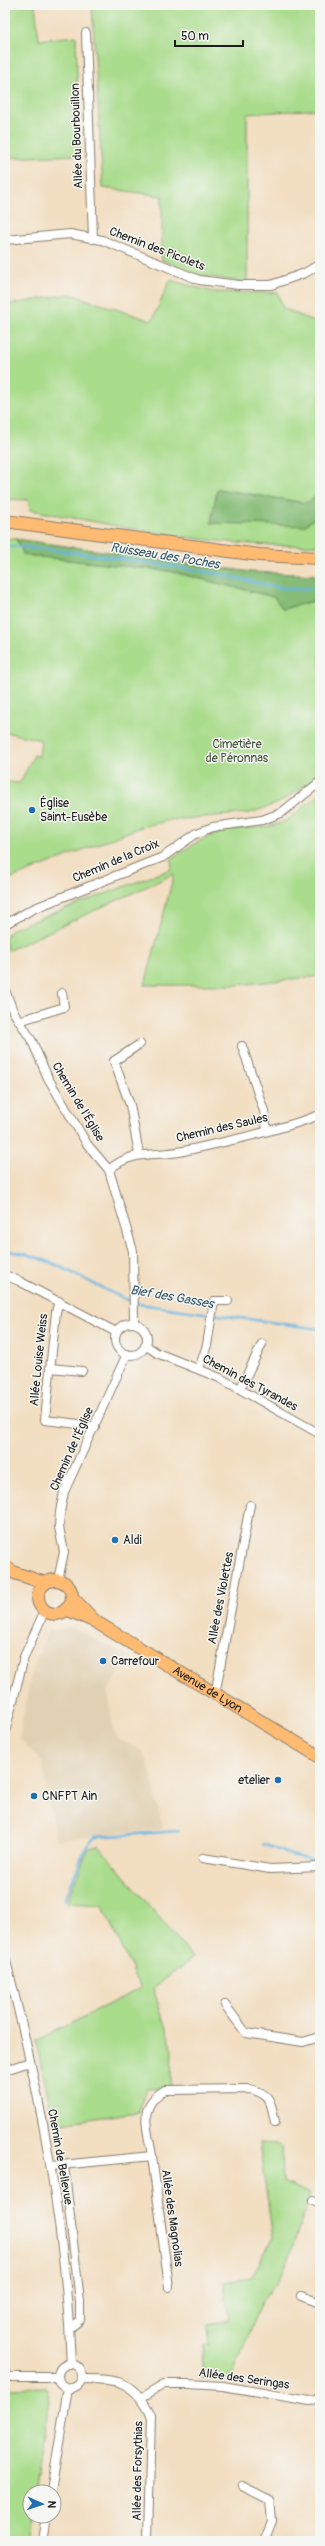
<svg xmlns="http://www.w3.org/2000/svg" width="325" height="2546" font-family="Pangolin,sans-serif">
  <style>
    .built { fill: #e1d1b4 }
    .green { fill: #a9dc8b; stroke: #627c54 }
    .forest { fill: #86bc77; stroke: #516c4a }
    .lines { fill: none; stroke-linecap: round; stroke-linejoin: round }
    .stream { stroke: #67b5e1; stroke-width: 2.5 }
    .minor-casing { stroke: #877d6e; stroke-width: 10 }
    .primary-casing { stroke: #877d6e; stroke-width: 14 }
    .minor { stroke: #fff; stroke-width: 8 }
    .primary { stroke: #ffbb71; stroke-width: 12 }
    .poi-dot { fill: #1f6fb2; stroke: #f6f6f2; stroke-width: 1.5 }
    .labels { text-anchor: middle; dominant-baseline: central; stroke-width: 3; stroke-linejoin: round; paint-order: stroke }
    .street-label { font-size: 12px; fill: #1c1c1c; stroke: #f6f6f2 }
    .park-label { font-size: 12px; fill: #46563d; stroke: #f6f6f2 }
    .poi-label { font-size: 12px; fill: #1c1c1c; stroke: #f6f6f2; text-anchor: start }
    .water-label { font-size: 13px; font-style: italic; fill: #3a596b; stroke: #f6f6f2 }
  </style>
  <rect width="100%" height="100%" fill="#f6f6f2"/>
  <filter id="ink" filterUnits="userSpaceOnUse"><feTurbulence type="fractalNoise" baseFrequency=".025" numOctaves="2"/><feDisplacementMap in="SourceGraphic" scale="8" xChannelSelector="R" yChannelSelector="G"/><feConvolveMatrix kernelMatrix="1 2 1 2 8 2 1 2 1" color-interpolation-filters="sRGB"/></filter>
  <filter id="wash" filterUnits="userSpaceOnUse"><feTurbulence type="fractalNoise" baseFrequency=".012" numOctaves="4" result="noise"/><feDisplacementMap in="SourceGraphic" scale="16" xChannelSelector="R" yChannelSelector="G"/><feGaussianBlur stdDeviation="0.9" result="paint"/><feColorMatrix in="noise" values="0 0 0 0 0 0 0 0 0 0 0 0 0 0 0 0 0 1.4 0 .05"/><feComposite in="paint" operator="in"/></filter>
  <g filter="url(#wash)">
    <rect width="100%" height="100%" fill="#f2dec1"/>
    <path class="built" d="M73 1628 128 1656 108 1692 113 1729 117 1738 142 1751 148 1762 163 1829 56 1840 42 1762 19 1738 32 1671 48 1630Z"/>
    <g class="green">
      <path d="M5 5H35L39 40 76 36 79 155 5 158Z"/>
      <path d="M92 5H320V109L247 114V283L198 275 162 260V196L103 188Z"/>
      <path d="M170 280 213 292 278 293 283 308 315 322 318 340H320V497H315L306 503 218 489 320 520V545C222 549 126 527 30 510L28 500 5 499V305L70 294 152 321Z"/>
      <path d="M5 538 16 539 24 555 169 571 274 597 283 609 320 599V775L279 803 250 813 170 820 138 828 12 878 5 874 7 782 20 783 34 755 39 757 41 740 5 732Z"/>
      <path d="M320 794V976L237 985H145L174 874 7 951 5 938 12 929 171 869 172 858C190 846 207 835 229 830 245 827 262 829 278 824 295 818 305 803 320 794Z"/>
      <path d="M99 1846 193 1958 153 1988 172 2047 171 2087 147 2088 138 2112 54 2124 36 2041 141 1988 102 1905 67 1903 88 1848Z"/>
      <path d="M259 2143 278 2144 282 2148 283 2182 310 2194 289 2258 277 2283 262 2302 231 2379 201 2378 204 2345H209L208 2324 229 2320 224 2282 251 2278 273 2238Z"/>
      <path d="M46 2387 50 2401 36 2492H30V2516H32L28 2541H5V2388Z"/>
    </g>
    <g class="forest">
      <path d="M217 489 306 503 315 497H320V520L315 518 304 526 211 523Z"/>
      <path d="M16 539 251 572 320 575V599L283 609 274 597 169 571 24 555Z"/>
    </g>
    <g class="lines">
      <g class="stream">
        <path d="M5 546C74 550 144 562 213 573 247 578 286 596 320 586"/>
        <path d="M5 1251C54 1254 93 1289 139 1304L320 1329"/>
        <path d="M263 1844 291 1855 320 1862"/>
        <path d="M65 1900 86 1847 95 1837 179 1831"/>
      </g>
    </g>
  </g>
  <g filter="url(#ink)">
    <g class="lines">
      <g class="minor-casing">
        <g id="minor">
          <path d="M86 33 93 239"/>
          <path d="M5 240 70 234 102 240 199 280 239 285H271L305 273 320 264"/>
          <path d="M5 924 35 908 163 857 197 833 213 827 262 820 281 813 320 782"/>
          <path d="M5 990 13 1011 32 1041 48 1078 87 1144 109 1170 133 1251 134 1323"/>
          <path d="M19 1021 64 1007 62 993"/>
          <path d="M242 1046 264 1111 267 1130"/>
          <path d="M139 1154 130 1105 114 1061 140 1044"/>
          <path d="M109 1170C132 1149 156 1157 184 1151 229 1141 276 1131 320 1115"/>
          <path d="M5 1275 19 1281 116 1332"/>
          <path d="M59 1301 56 1312 45 1420 87 1425 95 1428"/>
          <circle cx="131" cy="1339" r="16"/>
          <path d="M145 1345 157 1353 220 1378 320 1434"/>
          <path d="M50 1368 82 1371"/>
          <path d="M199 1369 207 1345 214 1301H228"/>
          <path d="M240 1389 262 1344"/>
          <path d="M58 1580 64 1552 59 1527 60 1512 64 1492 127 1354"/>
          <path d="M215 1695 250 1505"/>
          <path d="M5 1732 24 1657 45 1610"/>
          <path d="M203 1858 270 1869 320 1867"/>
          <path d="M5 1957C40 2091 66 2226 71 2364"/>
          <path d="M225 2005 246 2033 303 2042 320 2037"/>
          <path d="M5 2070 30 2062"/>
          <path d="M152 2156C148 2128 136 2107 165 2090L250 2089C271 2094 271 2102 275 2122"/>
          <path d="M64 2165 80 2301V2320L70 2328"/>
          <path d="M51 2166 152 2156 169 2287"/>
          <path d="M313 2200 320 2203"/>
          <path d="M301 2296 320 2303"/>
          <circle cx="70" cy="2376" r="12"/>
          <path d="M5 2377H58"/>
          <path d="M82 2379C118 2379 134 2381 151 2415L148 2541"/>
          <path d="M142 2397 164 2384H188L223 2386 310 2401 317 2400 320 2397"/>
          <path d="M242 2486 270 2500 272 2521 264 2541"/>
          <path d="M51 2492 68 2388"/>
          <path d="M42 2541 46 2516"/>
        </g>
      </g>
      <g class="primary-casing">
        <g id="primary">
          <path d="M5 521 259 555 320 558"/>
          <path d="M5 1567 15 1573 45 1583"/>
          <circle cx="55" cy="1597" r="17"/>
          <path d="M72 1597 94 1620"/>
          <path id="s1" d="M66 1609 96 1622 320 1757"/>
        </g>
      </g>
      <use href="#minor" class="minor"/>
      <use href="#primary" class="primary"/>
    </g>
  </g>
  <g class="poi-dot">
    <circle cx="32" cy="810" r="4"/>
    <circle cx="115" cy="1540" r="4"/>
    <circle cx="103" cy="1661" r="4"/>
    <circle cx="278" cy="1780" r="4"/>
    <circle cx="34" cy="1796" r="4"/>
  </g>
  <g class="labels">
    <g class="street-label">
      <text transform="translate(77 136) rotate(-92)">Allée du Bourbouillon</text>
      <text transform="translate(157 249) rotate(21)">Chemin des Picolets</text>
      <text transform="translate(116 861) rotate(-23)">Chemin de la Croix</text>
      <text transform="translate(78 1102) rotate(59)">Chemin de l'Église</text>
      <text transform="translate(222 1128) rotate(-13)">Chemin des Saules</text>
      <text transform="translate(39 1360) rotate(-84)">Allée Louise Weiss</text>
      <text transform="translate(250 1383) rotate(28)">Chemin des Tyrandes</text>
      <text transform="translate(72 1449) rotate(-66)">Chemin de l'Église</text>
      <text transform="translate(221 1598) rotate(-79)">Allée des Violettes</text>
      <text stroke="none"><textPath href="#s1" startOffset="163">Avenue de Lyon</textPath></text>
      <text transform="translate(60 2157) rotate(80)">Chemin de Bellevue</text>
      <text transform="translate(172 2218) rotate(82)">Allée des Magnolias</text>
      <text transform="translate(244 2379) rotate(8)">Allée des Seringas</text>
      <text transform="translate(138 2471) rotate(-89)">Allée des Forsythias</text>
    </g>
    <g class="park-label">
      <text x="237" y="744">Cimetière<tspan x="237" dy="14">de Péronnas</tspan></text>
    </g>
    <g class="poi-label">
      <text x="40" y="803">Église<tspan x="40" dy="14">Saint-Eusèbe</tspan></text>
      <text x="123" y="1540">Aldi</text>
      <text x="111" y="1661">Carrefour</text>
      <text x="270" y="1780" text-anchor="end">etelier</text>
      <text x="42" y="1796">CNFPT Ain</text>
    </g>
    <g class="water-label">
      <text transform="translate(165 556) rotate(9)">Ruisseau des Poches</text>
      <text transform="translate(172 1297) rotate(10)">Bief des Gasses</text>
    </g>
  </g>
  <rect width="325" height="2546" fill="none" stroke="#f6f6f2" stroke-width="20"/>
  <g transform="translate(42 2504) rotate(93)"><circle r="19" fill="#f6f6f2" stroke="#9f9f9c"/>
  <path d="M0-3L7 15L0 10L-7 15Z" fill="#1f6fb2"/>
  <text y="-6" font-size="11" font-weight="bold" text-anchor="middle" fill="#1c1c1c">N</text>
  </g>
  <path d="M175 40v6h68v-6" fill="none" stroke="#1c1c1c" stroke-width="2"/>
  <text x="181" y="40" font-size="12" fill="#1c1c1c" stroke="#f6f6f2" stroke-width="3" paint-order="stroke">50 m</text>
</svg>
